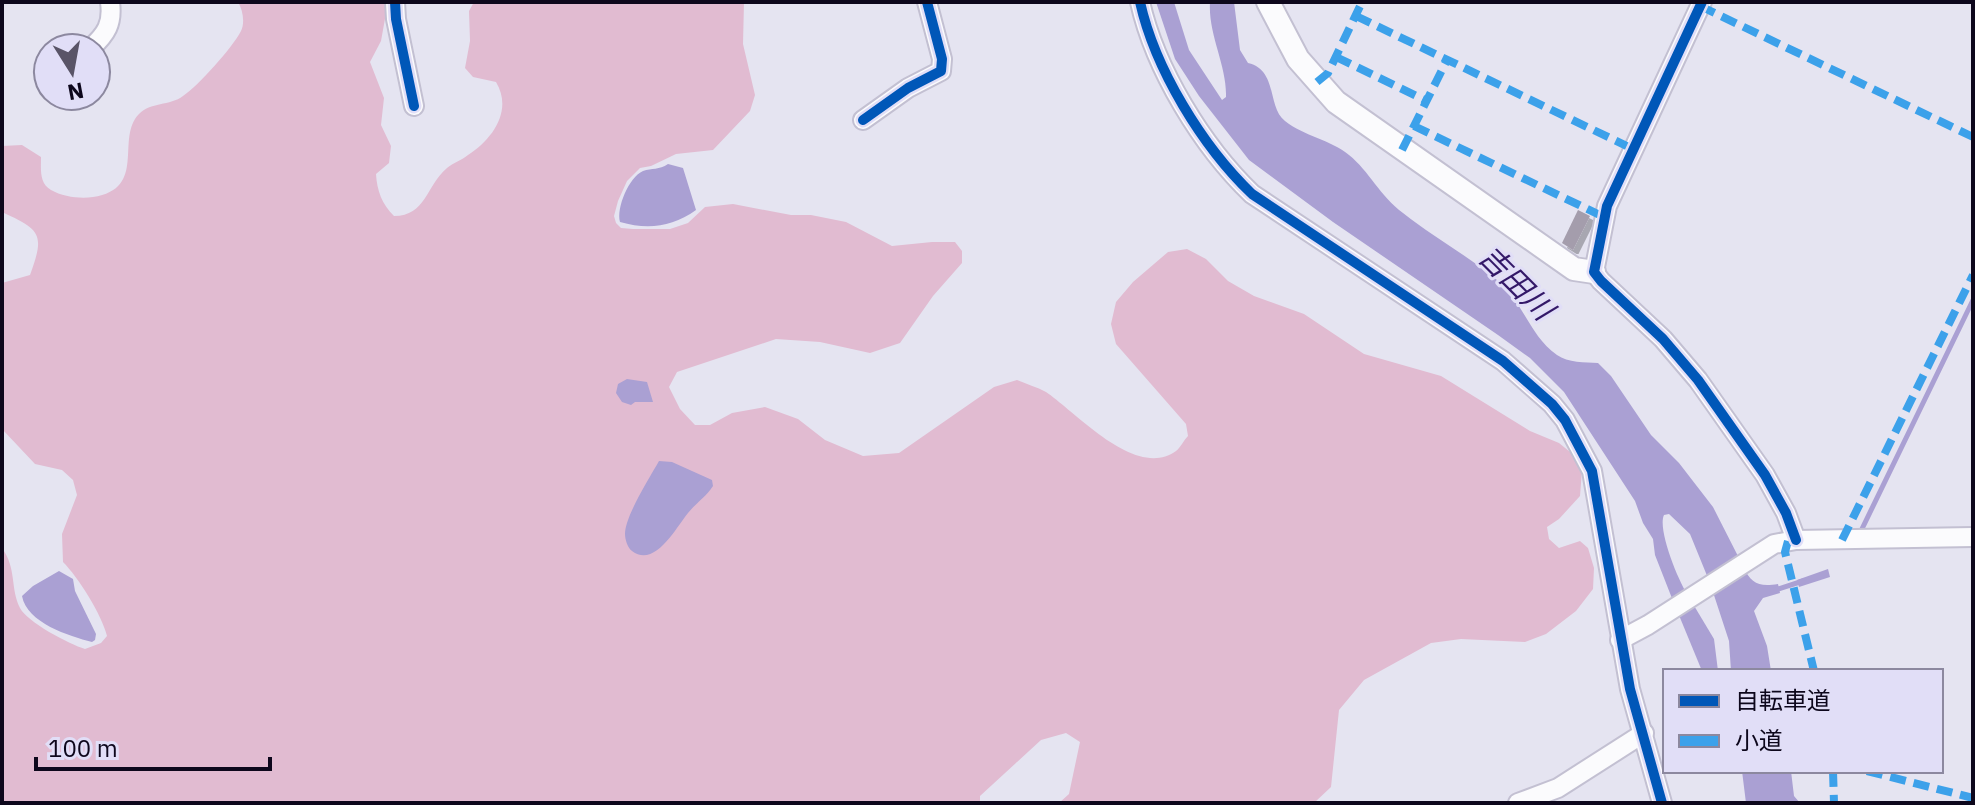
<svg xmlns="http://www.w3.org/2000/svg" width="1975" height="805" font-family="'IBM Plex Sans','Noto Sans JP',sans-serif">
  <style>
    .green { fill: #e1bbd1 }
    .water { fill: #aaa0d3 }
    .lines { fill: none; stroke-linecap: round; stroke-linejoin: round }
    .stream { stroke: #aaa0d3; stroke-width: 5 }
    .building { fill: #a49dac; filter: url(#shadow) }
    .minor-casing { stroke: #c3c0d2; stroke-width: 22 }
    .tertiary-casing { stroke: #c3c0d2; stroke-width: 26 }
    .minor { stroke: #fbfbfd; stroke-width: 18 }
    .tertiary { stroke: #fbfbfd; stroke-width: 22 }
    .quiet { stroke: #3ca1ea; stroke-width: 8; stroke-dasharray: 16 8; stroke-linecap: butt }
    .cycleway-casing { stroke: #e1def7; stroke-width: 15 }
    .cycleway { stroke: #0057b8; stroke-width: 10 }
    .labels { text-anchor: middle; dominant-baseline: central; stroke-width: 6; stroke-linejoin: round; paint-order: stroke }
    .water-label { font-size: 30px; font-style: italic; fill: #331868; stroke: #e1def7 }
  </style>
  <defs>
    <filter id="shadow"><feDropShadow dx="5" dy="5" stdDeviation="0" flood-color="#0004"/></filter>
  </defs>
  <rect width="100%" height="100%" fill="#e5e4f1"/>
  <path class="green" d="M238 2H388L381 41 370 62 384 98 381 125 391 146 389 163 376 174C377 191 382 204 394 216 426 216 426 186 447 168 453 163 462 160 468 155 493 139 513 110 496 82L473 77 465 68 470 41 469 11 474 2H744L743 44 755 95 750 111 713 150 676 154 651 166 640 168 627 181 618 201 614 216 616 223 621 228 633 229H670L688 223 705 207 733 204 791 215H811L846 222 892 246 932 242H955L962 251V263L933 296 900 343 870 353 820 342 776 339 677 372 669 387 680 409 695 425H710L732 413 765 407 798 419 825 440 863 456 899 453 994 387 1017 380C1026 384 1037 387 1046 392 1077 413 1136 480 1176 451 1180 448 1184 440 1188 436L1186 424 1116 344 1111 324 1116 302 1133 282 1168 252 1187 249 1206 259 1228 281 1254 296 1304 314 1364 354 1441 376 1530 431 1559 443 1575 456 1582 470 1580 496 1559 519 1547 527 1549 539 1559 548 1580 541 1588 548 1594 568 1593 589 1576 611 1546 634 1525 642 1461 639 1431 643 1364 680 1339 710 1331 787 1314 803H1059L1069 794 1080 742 1066 733 1041 740 980 796V803H2V548C17 569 10 588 20 608 27 622 69 644 85 649L101 643 107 636C102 615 78 577 63 562L62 534 77 495 73 480 62 470 35 464 2 429V283L30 275C45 234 41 230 2 212V146L22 145 41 157C41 169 39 183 51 190 63 197 81 199 93 197 148 189 115 138 139 114 150 102 170 106 183 96 198 86 233 47 241 31 245 23 243 10 238 2Z"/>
  <g class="water">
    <path d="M1156 2H1174L1189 50 1222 100 1226 97C1227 65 1208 35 1210 2H1234L1240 50 1248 63C1278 70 1267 107 1285 121 1304 136 1331 140 1349 155 1369 171 1380 196 1403 213 1433 237 1467 255 1497 280 1523 301 1529 335 1557 355 1568 363 1585 362 1598 363L1611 376 1651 435 1679 463 1713 507 1741 562 1710 583 1690 534 1669 514 1664 515C1657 529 1679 583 1689 597L1675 606 1655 555 1653 539 1643 523 1635 501 1564 392 1530 358 1498 335 1333 222 1249 160 1199 96 1175 59Z"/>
    <path d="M668 164 683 168 696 210C672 227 648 230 620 222 616 208 629 177 643 171 652 168 659 170 668 164Z"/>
    <path d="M627 379 647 382 653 402H635L631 405 622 402 616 393 618 384Z"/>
    <path d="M659 461 672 462 712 480 713 486C706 497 696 503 688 513 677 526 655 569 632 551 628 548 625 540 625 534 625 516 650 477 659 461Z"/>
    <path d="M1743 566C1751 584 1759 587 1778 584L1780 593 1763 598 1754 611 1767 646 1771 671H1731L1729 641 1711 586Z"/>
    <path d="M1828 569 1830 577 1799 587 1797 580Z"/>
    <path d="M59 571 73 579 75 591 96 634 95 640 92 642C69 636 27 623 22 596L33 586Z"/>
    <path d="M1690 599 1714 639 1718 671H1702L1676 608Z"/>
    <path d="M1742 771H1791L1794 796 1800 803H1746Z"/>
  </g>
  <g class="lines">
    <g class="stream">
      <path d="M1860 533 1973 300"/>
      <path d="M1775 590 1803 581"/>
    </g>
  </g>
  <path class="building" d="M1578 210 1590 216 1573 250 1562 243Z"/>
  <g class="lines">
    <g class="minor-casing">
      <g id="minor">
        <path d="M395 2 396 19 414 106"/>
        <path d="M1140 2C1155 69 1202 146 1252 194L1503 361 1552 404 1565 420 1592 471 1630 689 1662 803"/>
        <path d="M1702 2 1607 206 1594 272 1601 281 1663 339 1698 380 1765 475 1786 513 1796 540"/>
        <path d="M91 48C106 34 113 24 110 2"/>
        <path d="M863 120 908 88 941 71 942 59 927 2"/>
        <path d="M1620 640 1648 625 1774 544 1796 540 1973 537"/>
        <path d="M1518 803 1558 788 1644 733"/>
      </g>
    </g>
    <g class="tertiary-casing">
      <path id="tertiary" d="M1268 2 1298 59 1336 102 1574 269 1594 272"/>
    </g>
    <use href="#minor" class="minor"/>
    <use href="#tertiary" class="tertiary"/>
    <g class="quiet">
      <path d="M1700 6 1973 137"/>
      <path d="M1356 16 1633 149"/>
      <path d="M1336 57 1427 101"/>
      <path d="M1317 82 1328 73 1362 2"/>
      <path d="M1414 126 1604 217"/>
      <path d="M1402 150 1447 60"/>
      <path d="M1842 540 1973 275"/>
      <path d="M1788 541 1785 552 1814 671"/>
      <path d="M1833 771 1834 803"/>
      <path d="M1867 771 1973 798"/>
    </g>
    <g class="cycleway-casing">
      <g id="cycleway">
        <path d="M395 2 396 19 414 106"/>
        <path d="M1140 2C1155 69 1202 146 1252 194L1503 361 1552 404 1565 420 1592 471 1630 689 1662 803"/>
        <path d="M1702 2 1607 206 1594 272 1601 281 1663 339 1698 380 1765 475 1786 513 1796 540"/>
        <path d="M863 120 908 88 941 71 942 59 927 2"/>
      </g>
    </g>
    <use href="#cycleway" class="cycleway"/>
  </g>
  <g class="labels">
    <g class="water-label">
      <text transform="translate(1517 282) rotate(45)">吉田川</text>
    </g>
  </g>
  <rect width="1975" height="805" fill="none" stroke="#0d071c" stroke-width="8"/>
  <rect x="1663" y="669" width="280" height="104" fill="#e1def7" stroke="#8c889f" stroke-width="2"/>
  <rect x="1679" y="695" width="40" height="12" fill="#0057b8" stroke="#8c889f" stroke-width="2"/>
  <text x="1735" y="709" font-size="24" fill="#0d071c">自転車道</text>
  <rect x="1679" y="735" width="40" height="12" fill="#3ca1ea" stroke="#8c889f" stroke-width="2"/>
  <text x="1735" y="749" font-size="24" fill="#0d071c">小道</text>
  <g transform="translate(72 72) rotate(169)"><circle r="38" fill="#e1def7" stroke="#8c889f" stroke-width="2"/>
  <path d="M0-6L14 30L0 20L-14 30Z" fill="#595467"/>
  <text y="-12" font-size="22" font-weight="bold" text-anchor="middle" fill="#0d071c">N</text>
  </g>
  <path d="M36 757v12h234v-12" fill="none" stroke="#0d071c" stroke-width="4"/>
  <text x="48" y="757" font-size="24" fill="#0d071c" stroke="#e1def7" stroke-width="6" paint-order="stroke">100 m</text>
</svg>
